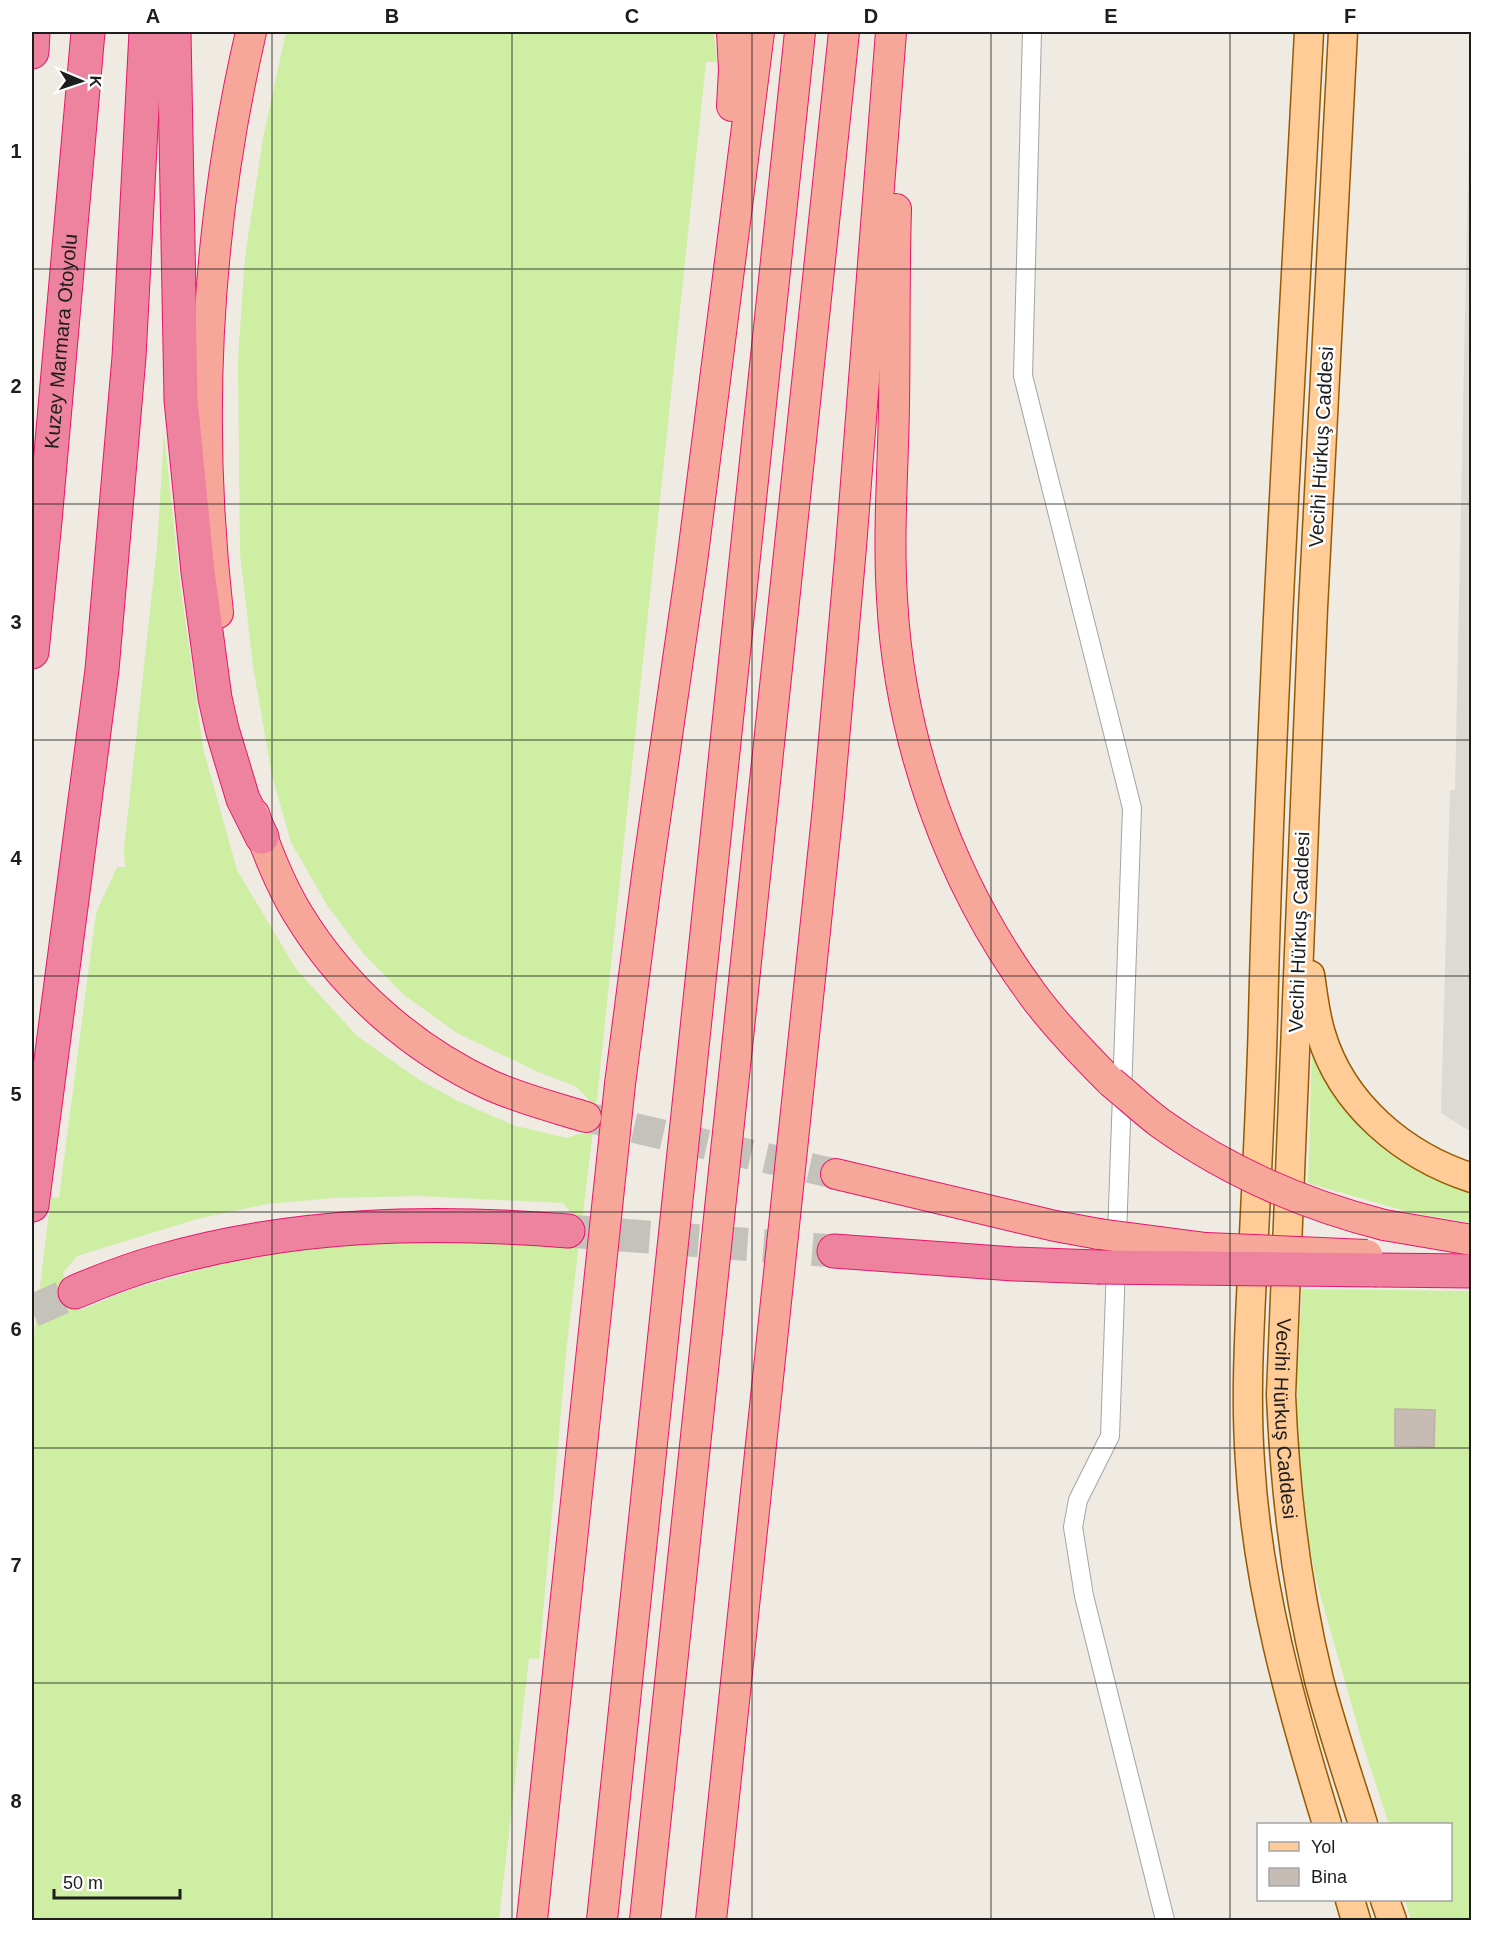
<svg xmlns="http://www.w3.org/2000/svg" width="1503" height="1952" font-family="Helvetica,sans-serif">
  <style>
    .airport { fill: #dddad4 }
    .grass { fill: #cdeea3; fill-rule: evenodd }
    .building { fill: #c7bbb5; stroke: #c2afa3; stroke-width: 1.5 }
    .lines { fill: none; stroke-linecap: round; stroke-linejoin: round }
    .trunk-tunnel { stroke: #c5c1bb; stroke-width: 30; stroke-dasharray: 30 15; stroke-linecap: butt }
    .motorway-tunnel { stroke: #c5c1bb; stroke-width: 33; stroke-dasharray: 33 16; stroke-linecap: butt }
    .minor-casing { stroke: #a4a4a4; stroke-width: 20 }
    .primary-casing { stroke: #965a00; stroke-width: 31 }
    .trunk-casing { stroke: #e6166b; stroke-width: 32 }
    .motorway-casing { stroke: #e6166b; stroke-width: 35 }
    .minor { stroke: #fff; stroke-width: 18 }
    .primary { stroke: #ffcb97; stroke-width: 28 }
    .trunk { stroke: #f6a79a; stroke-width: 30 }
    .motorway { stroke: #ed839e; stroke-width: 33 }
    .trunk-bridge-casing { stroke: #e6166b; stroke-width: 32; stroke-linecap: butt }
    .motorway-bridge-casing { stroke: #e6166b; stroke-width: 35; stroke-linecap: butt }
    .trunk-bridge { stroke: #f6a79a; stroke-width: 30 }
    .motorway-bridge { stroke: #ed839e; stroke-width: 33 }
    .grid { fill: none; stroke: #1d1d1d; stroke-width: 1.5; stroke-opacity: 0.55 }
    .labels { text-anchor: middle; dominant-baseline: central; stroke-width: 5; stroke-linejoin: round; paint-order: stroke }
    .street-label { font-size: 20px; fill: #1d1d1d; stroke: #fff }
    .neatline { fill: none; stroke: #1d1d1d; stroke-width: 2 }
    .grid-label { font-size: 20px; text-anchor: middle; font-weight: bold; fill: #1d1d1d }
  </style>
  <rect width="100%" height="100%" fill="#efeae2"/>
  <path class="airport" d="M1471 32H1472L1471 1132 1441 1113 1450 790H1455Z"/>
  <g class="grass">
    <path d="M286 32H714L717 62H706L597 1098 567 1343 539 1659 529 1658 499 1920H32V1352L51 1197 59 1198 96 913 117 867H125L124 849 157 547 164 433 180 583 203 748 237 870 296 969 357 1036 418 1079 458 1101 516 1126 567 1138 578 1134H586L589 1100 577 1087 536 1071 457 1033 404 995 363 953 327 905 291 842 272 776 253 666 240 553 238 359 245 257 263 138ZM418 1196 563 1203 573 1215 570 1239 350 1243 276 1254 214 1266 129 1290 81 1310 63 1273 77 1256 197 1219 267 1204 334 1198Z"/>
    <path d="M1312 1050 1471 1187V1223L1412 1213 1308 1183Z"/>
    <path d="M1302 1289 1471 1291V1920H1411L1405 1900H1450V1824H1389L1363 1745 1315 1576 1307 1526 1297 1434V1380Z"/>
  </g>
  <path class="building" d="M1395 1409 1435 1410 1434 1447 1395 1446Z"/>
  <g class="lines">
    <path class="trunk-tunnel" d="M590 1118 836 1174"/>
    <g class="motorway-tunnel">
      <path d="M568 1231 834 1251"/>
      <path d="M32 1311 75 1292"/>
    </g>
    <g class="minor-casing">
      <path id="minor" d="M1032 32 1023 376 1132 808 1110 1436 1078 1500 1073 1527 1084 1596 1165 1920"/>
    </g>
    <g class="primary-casing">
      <g id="primary">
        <path d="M1309 32C1292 360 1271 689 1263 1018 1261 1097 1257 1175 1253 1254 1250 1323 1245 1392 1250 1462 1257 1586 1291 1706 1327 1824"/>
        <path id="s1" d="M1343 32 1313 608 1281 1395C1285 1492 1296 1586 1319 1680 1332 1729 1348 1776 1363 1824"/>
        <path d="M1310 975C1313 994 1315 1015 1321 1034 1342 1105 1404 1156 1472 1178"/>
        <path d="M1350 1900 1356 1920"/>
        <path d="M1385 1900 1392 1920"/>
      </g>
    </g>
    <g class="trunk-casing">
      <g id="trunk">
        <path d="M732 106 734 70 732 32"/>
        <path d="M896 209C894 275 895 340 894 406 893 470 888 534 892 598 899 739 949 881 1033 995 1056 1026 1083 1054 1111 1082"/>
        <path d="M218 613C196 419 207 222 251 32"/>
        <path d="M254 814C266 848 279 883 298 914 343 988 412 1049 490 1085 521 1099 553 1107 586 1117"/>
        <path d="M836 1174 1055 1226 1099 1234"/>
        <path d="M1384 1225 1472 1240"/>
        <path d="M532 1920 620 1084 648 868 692 562 759 32"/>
        <path d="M602 1920 800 32"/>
        <path d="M645 1920 844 32"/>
        <path d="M711 1920 828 807 851 547 891 32"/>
      </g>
    </g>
    <g class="motorway-casing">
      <g id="motorway">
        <path d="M174 32 181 400 198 572 215 698 222 729 243 799 262 837"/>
        <path d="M32 52 33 32"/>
        <path id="s2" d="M32 652 45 521 88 32"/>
        <path d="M32 1205 102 670 129 357 146 32"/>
        <path d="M834 1251 1014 1264 1097 1267"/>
        <path d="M1377 1270 1472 1271"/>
        <path d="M75 1292C103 1280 132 1269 161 1261 294 1223 431 1220 568 1231"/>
      </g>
    </g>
    <use href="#minor" class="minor"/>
    <use href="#primary" class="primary"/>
    <use href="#trunk" class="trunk"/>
    <use href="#motorway" class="motorway"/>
    <g class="trunk-bridge-casing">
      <g id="trunk-bridge">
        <path d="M1111 1082C1127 1095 1143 1110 1160 1123 1227 1171 1305 1205 1384 1225"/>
        <path d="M1099 1234 1206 1248 1367 1255"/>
      </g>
    </g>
    <g class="motorway-bridge-casing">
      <path id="motorway-bridge" d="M1097 1267 1377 1270"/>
    </g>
    <use href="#trunk-bridge" class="trunk-bridge"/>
    <use href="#motorway-bridge" class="motorway-bridge"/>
  </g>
  <path class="grid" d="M272 32V1920M512 32V1920M752 32V1920M991 32V1920M1230 32V1920M32 269H1472M32 504H1472M32 740H1472M32 976H1472M32 1212H1472M32 1448H1472M32 1683H1472"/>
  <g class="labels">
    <g class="street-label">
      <text stroke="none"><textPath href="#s2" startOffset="312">Kuzey Marmara Otoyolu</textPath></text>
      <text transform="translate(1321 447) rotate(-87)">Vecihi Hürkuş Caddesi</text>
      <text transform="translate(1299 932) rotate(-88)">Vecihi Hürkuş Caddesi</text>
      <text stroke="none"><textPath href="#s1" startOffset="1388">Vecihi Hürkuş Caddesi</textPath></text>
    </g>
  </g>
  <rect width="1503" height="1952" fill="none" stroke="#ffffff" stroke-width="66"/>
  <rect x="1257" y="1823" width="195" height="78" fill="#ffffff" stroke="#a5a5a5" stroke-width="1.5"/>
  <rect x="1269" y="1842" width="30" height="9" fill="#ffcb97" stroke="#a5a5a5" stroke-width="1.5"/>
  <text x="1311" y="1853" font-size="18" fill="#1d1d1d">Yol</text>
  <rect x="1269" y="1868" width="30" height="18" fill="#c7bbb5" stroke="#a5a5a5" stroke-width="1.5"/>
  <text x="1311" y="1883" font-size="18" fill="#1d1d1d">Bina</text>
  <g transform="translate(81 81) rotate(92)" stroke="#ffffff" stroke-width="4.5" paint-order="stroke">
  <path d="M0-4.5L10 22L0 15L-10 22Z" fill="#1d1d1d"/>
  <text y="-9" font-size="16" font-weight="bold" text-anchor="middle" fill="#1d1d1d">K</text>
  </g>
  <path d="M54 1889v9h126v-9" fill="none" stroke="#1d1d1d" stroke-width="3"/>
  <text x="63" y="1889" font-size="18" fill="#1d1d1d" stroke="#ffffff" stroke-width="4.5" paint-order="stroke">50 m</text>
  <rect x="33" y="33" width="1437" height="1886" class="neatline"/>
  <g class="grid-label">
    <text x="153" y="23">A</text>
    <text x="392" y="23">B</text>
    <text x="632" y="23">C</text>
    <text x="871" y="23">D</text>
    <text x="1111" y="23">E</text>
    <text x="1350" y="23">F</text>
    <text x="16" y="158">1</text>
    <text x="16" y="393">2</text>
    <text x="16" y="629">3</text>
    <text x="16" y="865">4</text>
    <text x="16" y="1101">5</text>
    <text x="16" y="1336">6</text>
    <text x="16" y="1572">7</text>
    <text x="16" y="1808">8</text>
  </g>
</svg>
